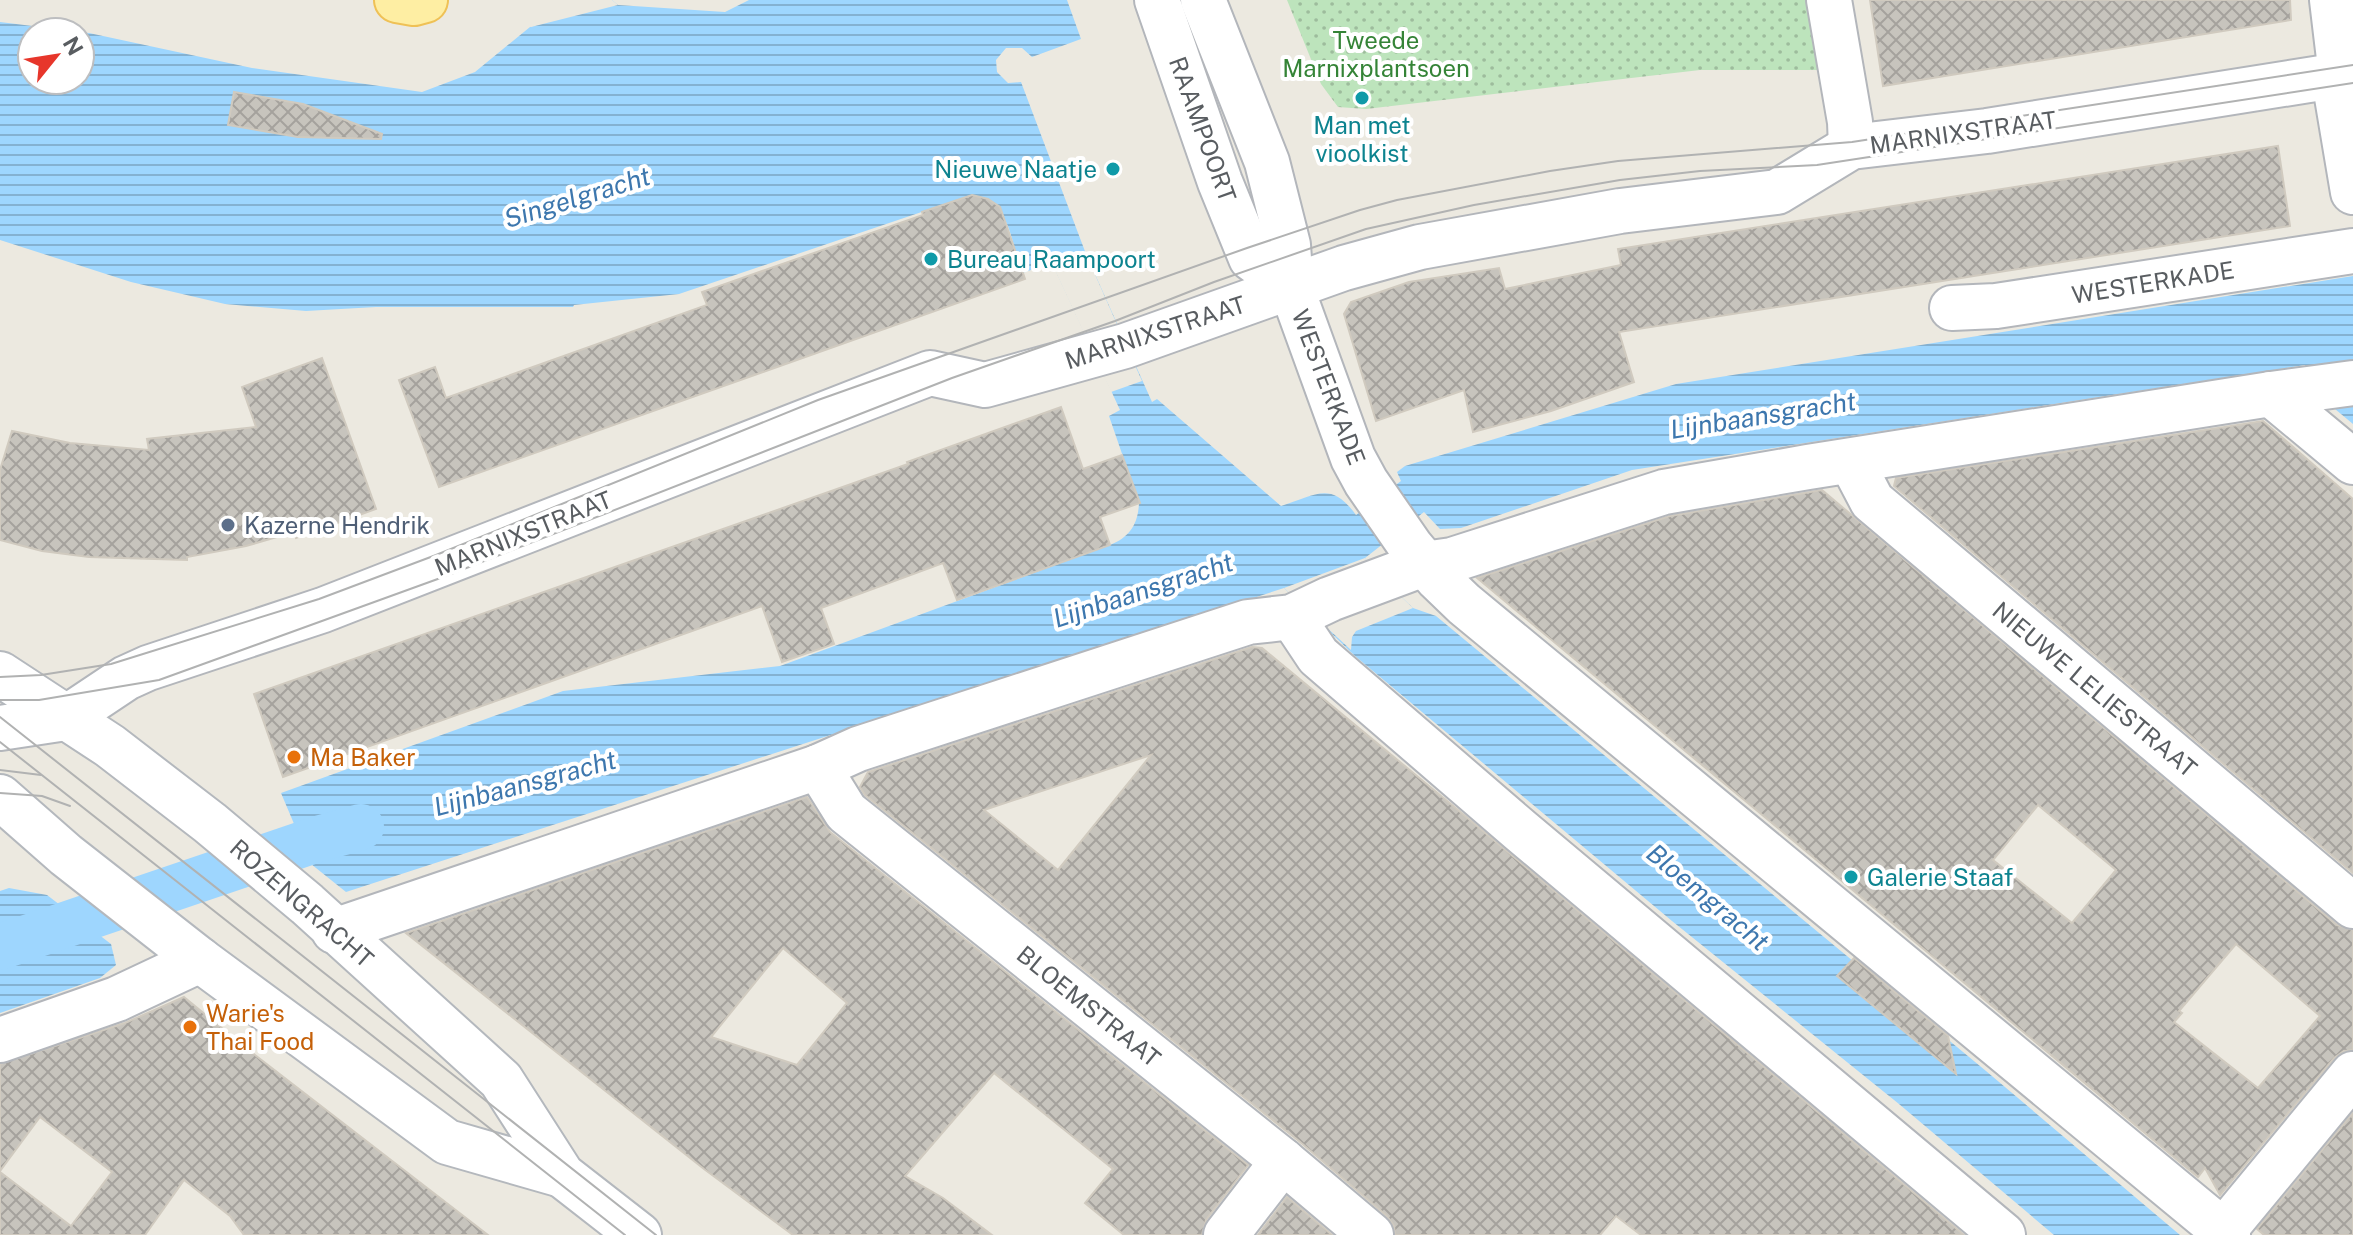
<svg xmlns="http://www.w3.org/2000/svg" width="2353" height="1235" font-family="'Public Sans',sans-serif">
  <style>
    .park { fill: url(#park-dots) }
    .water { fill: url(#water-rules); fill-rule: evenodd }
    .pier { fill: #ece9e0 }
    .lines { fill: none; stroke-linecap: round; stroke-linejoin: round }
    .canal { stroke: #9ed6fe; stroke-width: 46 }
    .building { fill: url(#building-cross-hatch); stroke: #d0cabf; stroke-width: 2; fill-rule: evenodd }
    .street-casing { stroke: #b3b6bb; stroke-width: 48 }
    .secondary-casing { stroke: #b4b8bd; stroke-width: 48 }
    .primary-casing { stroke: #efc156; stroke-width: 48 }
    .street { stroke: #fff; stroke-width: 44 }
    .secondary { stroke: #fff; stroke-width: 44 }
    .primary { stroke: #feeea3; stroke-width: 44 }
    .tram { stroke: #b1b2b2; stroke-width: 2 }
    .culture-dot { fill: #0f9aa8; stroke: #fff; stroke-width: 3 }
    .service-dot { fill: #5c6f8a; stroke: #fff; stroke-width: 3 }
    .food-dot { fill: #e8710a; stroke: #fff; stroke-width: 3 }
    .labels { text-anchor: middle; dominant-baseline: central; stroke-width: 8; stroke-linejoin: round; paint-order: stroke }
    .park-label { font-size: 24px; fill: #358437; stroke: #fff }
    .culture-label { font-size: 24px; fill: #0d838f; stroke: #fff; text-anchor: start }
    .street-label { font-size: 24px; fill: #595d61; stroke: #fff }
    .service-label { font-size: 24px; fill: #4e5e75; stroke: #fff; text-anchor: start }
    .food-label { font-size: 24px; fill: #c56008; stroke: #fff; text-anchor: start }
    .water-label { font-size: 26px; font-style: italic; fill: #3d77ae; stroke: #fff }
  </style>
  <defs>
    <pattern id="park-dots" width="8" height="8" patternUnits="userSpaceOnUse" patternTransform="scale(2)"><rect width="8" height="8" fill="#bde4bc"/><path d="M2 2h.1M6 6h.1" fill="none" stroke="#9dbc9c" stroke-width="1.8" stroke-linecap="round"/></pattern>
    <pattern id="water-rules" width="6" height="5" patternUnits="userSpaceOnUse" patternTransform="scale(2)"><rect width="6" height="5" fill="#9ed6fe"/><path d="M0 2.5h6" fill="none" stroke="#84b1d1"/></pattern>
    <pattern id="building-cross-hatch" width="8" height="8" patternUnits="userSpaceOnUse" patternTransform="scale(2)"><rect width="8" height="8" fill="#c7c4bd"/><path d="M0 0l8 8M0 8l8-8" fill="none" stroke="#a5a29d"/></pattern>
  </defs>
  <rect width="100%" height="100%" fill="#ece9e0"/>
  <path class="park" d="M1287 0H1814L1825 70H1700L1366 109 1338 107 1321 84Z"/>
  <g class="water">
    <path d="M612 0 618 5 725 12 749 0H1067L1081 39 1032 57 1022 48H1006L996 60 997 72 1008 83 1021 82 1086 254 1152 402 1157 399 1281 506C1316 495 1331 480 1356 515L1401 481 1397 472 1405 466 1676 384 2353 276V424L2335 409 2305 365 1632 470 1461 528 1440 529 1424 512 1365 558 1370 567 1413 608 1436 616 1986 1071 2180 1235H2054L1899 1104 1672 921 1355 656 1284 588 346 892 311 864 281 793 563 691 780 666 1110 545C1130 537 1138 524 1139 503L1109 416 1120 410 1052 263 1022 273C1011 241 1009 196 969 196L679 294 574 305 573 307H376L306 311 225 304 131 282 0 240V22L89 33 252 68 422 92 475 72 530 27ZM32 32H80V80H32Z"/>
    <path d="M9 888 47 895 111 944 116 965 100 978 0 1013V891Z"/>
  </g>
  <g class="pier">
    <path d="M500 0H612L618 5 531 27Z"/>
    <path d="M1086 254 1142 381 1111 392 1053 266Z"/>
    <path d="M1365 558 1370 567 1413 608 1356 631 1352 637 1351 650 1284 588Z"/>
  </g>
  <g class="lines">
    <path class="canal" d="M0 947 318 839 361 827"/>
  </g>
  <g class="building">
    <path d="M1870 0H2290L2291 20 1883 86Z"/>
    <path d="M234 92 303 104 382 134 381 139 298 137 228 125Z"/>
    <path d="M2278 146 2290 226 1619 332 1634 382 1551 411 1473 432 1464 390 1376 421 1344 314 1351 302 1409 282 1499 268 1505 289 1621 265 1618 249Z"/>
    <path d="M972 195 988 199 1000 207 1025 279 439 487 399 380 435 367 446 398 707 305 702 292 923 215 922 212Z"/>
    <path d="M322 358 376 509 296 538 294 532 246 546 187 557V560L89 557 42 551 0 540V470L12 431 70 443 149 450 147 439 256 427 242 387Z"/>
    <path d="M1061 407 1083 469 1122 455 1140 503 1100 517 1110 545 957 600 943 563 821 608 834 644 782 662 762 606 283 777 254 694 908 464 907 462Z"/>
    <path d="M2263 421 2353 499V873L1894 486 1896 478Z"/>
    <path d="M1822 490 2337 925 2353 930V1050L2344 1051 2334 1058 2220 1195 2205 1168 2198 1177 1477 578 1670 516ZM2038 805 2116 870 2072 923 1993 860ZM2236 944 2320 1016 2258 1088 2174 1022 2182 1013 2179 1011Z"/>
    <path d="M1252 647 1262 648 1452 805 1964 1235H1641L1616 1216 1600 1235H1395L1394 1226 1387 1216 1299 1141 865 795 860 787 868 772ZM1151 755 1058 870 984 810Z"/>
    <path d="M807 797 830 832 1248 1165 1206 1220 1202 1235H1124L1085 1203 1113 1169 994 1073 905 1176 943 1198 992 1235H793L704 1169 406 933ZM783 948 847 1003 797 1065 711 1037Z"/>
    <path d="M1854 958 1948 1036 1956 1074 1837 976Z"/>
    <path d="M184 997 246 1048 488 1235H244L230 1216 184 1180 145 1235H0V1172L71 1226 112 1172 40 1117 0 1171V1064L125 1023Z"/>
    <path d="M2353 1113V1235H2264L2257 1229Z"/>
    <path d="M1287 1197 1332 1235H1258Z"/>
  </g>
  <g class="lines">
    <g class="street-casing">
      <g id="street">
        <path d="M1157 0 1220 182 1251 258 1291 287"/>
        <path d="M1203 0 1267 162 1288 245 1291 287 1353 458 1366 482 1411 547 1438 579 1464 604 2228 1235"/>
        <path d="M1829 0 1850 122 1851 147"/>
        <path d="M2332 0 2340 67 2335 85 2353 192"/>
        <path d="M1952 308 1996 306 2353 251"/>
        <path d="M2271 394 2353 462"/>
        <path d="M1851 461 1872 501 2353 906"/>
        <path d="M1292 617 1318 656 1521 831 2003 1235"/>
        <path d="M0 728 66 718 126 678 148 668 323 610 930 373 985 385 1125 346 1344 268 1420 247 1620 211 1777 192 1851 147 1987 131 2353 73"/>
        <path d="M818 767 846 812 1283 1161 1371 1235"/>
        <path d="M334 931 818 767 858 749 1248 622 1292 617 1330 599 1424 564 1452 560 1664 492 1808 467 2271 394 2353 383"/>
        <path d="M0 1040 117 999 200 960"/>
        <path d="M1226 1235 1283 1161"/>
        <path d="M2220 1235 2353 1074"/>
      </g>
    </g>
    <g class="secondary-casing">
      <g id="secondary">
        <path d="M0 674 110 746 210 823 307 904 501 1080 562 1175 639 1235"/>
        <path d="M0 797 66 855 200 960 447 1142 562 1175"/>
      </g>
    </g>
    <g class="primary-casing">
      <path id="primary" d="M397 0 414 3 425 0"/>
    </g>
    <use href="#street" class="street"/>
    <use href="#secondary" class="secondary"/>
    <use href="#primary" class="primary"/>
    <g class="tram">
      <path d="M0 677 41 675 111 664 319 599 436 555 818 400 1247 248 1360 210 1397 200 1550 171 1618 161 1852 142 2353 65"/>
      <path d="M0 700H39L159 680 446 576 952 378 1115 321 1214 282 1366 229 1474 205 1620 180 1700 171 1817 165 2353 83"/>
      <path d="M0 717 656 1235"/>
      <path d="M0 742 625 1235"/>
      <path d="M0 770 41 775"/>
      <path d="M0 793 42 796 70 806"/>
    </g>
  </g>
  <g class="culture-dot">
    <circle cx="1362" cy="98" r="8"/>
    <circle cx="1113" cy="169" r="8"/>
    <circle cx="931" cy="259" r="8"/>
    <circle cx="1851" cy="877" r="8"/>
  </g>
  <circle class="service-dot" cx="228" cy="525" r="8"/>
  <g class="food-dot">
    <circle cx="294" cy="757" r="8"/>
    <circle cx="190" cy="1027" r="8"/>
  </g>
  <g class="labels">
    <g class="park-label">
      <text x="1376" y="40">Tweede<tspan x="1376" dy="28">Marnixplantsoen</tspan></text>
    </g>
    <g class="culture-label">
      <text x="1362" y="125" text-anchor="middle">Man met<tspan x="1362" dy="28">vioolkist</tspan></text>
      <text x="1097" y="169" text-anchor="end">Nieuwe Naatje</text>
      <text x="947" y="259">Bureau Raampoort</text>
      <text x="1867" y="877">Galerie Staaf</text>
    </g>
    <g class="street-label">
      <text transform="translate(1203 129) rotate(70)">RAAMPOORT</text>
      <text transform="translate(1963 132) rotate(-8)">MARNIXSTRAAT</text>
      <text transform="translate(2153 282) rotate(-9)">WESTERKADE</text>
      <text transform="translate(1155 332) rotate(-18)">MARNIXSTRAAT</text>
      <text transform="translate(1329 387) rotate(69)">WESTERKADE</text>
      <text transform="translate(523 533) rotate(-22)">MARNIXSTRAAT</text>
      <text transform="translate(2095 689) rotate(40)">NIEUWE LELIESTRAAT</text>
      <text transform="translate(302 903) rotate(41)">ROZENGRACHT</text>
      <text transform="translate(1089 1006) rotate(39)">BLOEMSTRAAT</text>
    </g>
    <g class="service-label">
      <text x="244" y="525">Kazerne Hendrik</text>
    </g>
    <g class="food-label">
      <text x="310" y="757">Ma Baker</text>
      <text x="206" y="1013">Warie's<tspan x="206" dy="28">Thai Food</tspan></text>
    </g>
    <g class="water-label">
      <text transform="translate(577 197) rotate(-17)">Singelgracht</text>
      <text transform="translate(1763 415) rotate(-9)">Lijnbaansgracht</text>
      <text transform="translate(1143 590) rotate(-18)">Lijnbaansgracht</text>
      <text transform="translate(525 783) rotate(-15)">Lijnbaansgracht</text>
      <text transform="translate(1708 897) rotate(40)">Bloemgracht</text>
    </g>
  </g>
  <g transform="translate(56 56) rotate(60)"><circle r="38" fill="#ffffff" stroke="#bdbec0" stroke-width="2"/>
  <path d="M0-6L14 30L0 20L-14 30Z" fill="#e7362b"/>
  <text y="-12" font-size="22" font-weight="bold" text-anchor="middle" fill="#595d61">N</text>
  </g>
</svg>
